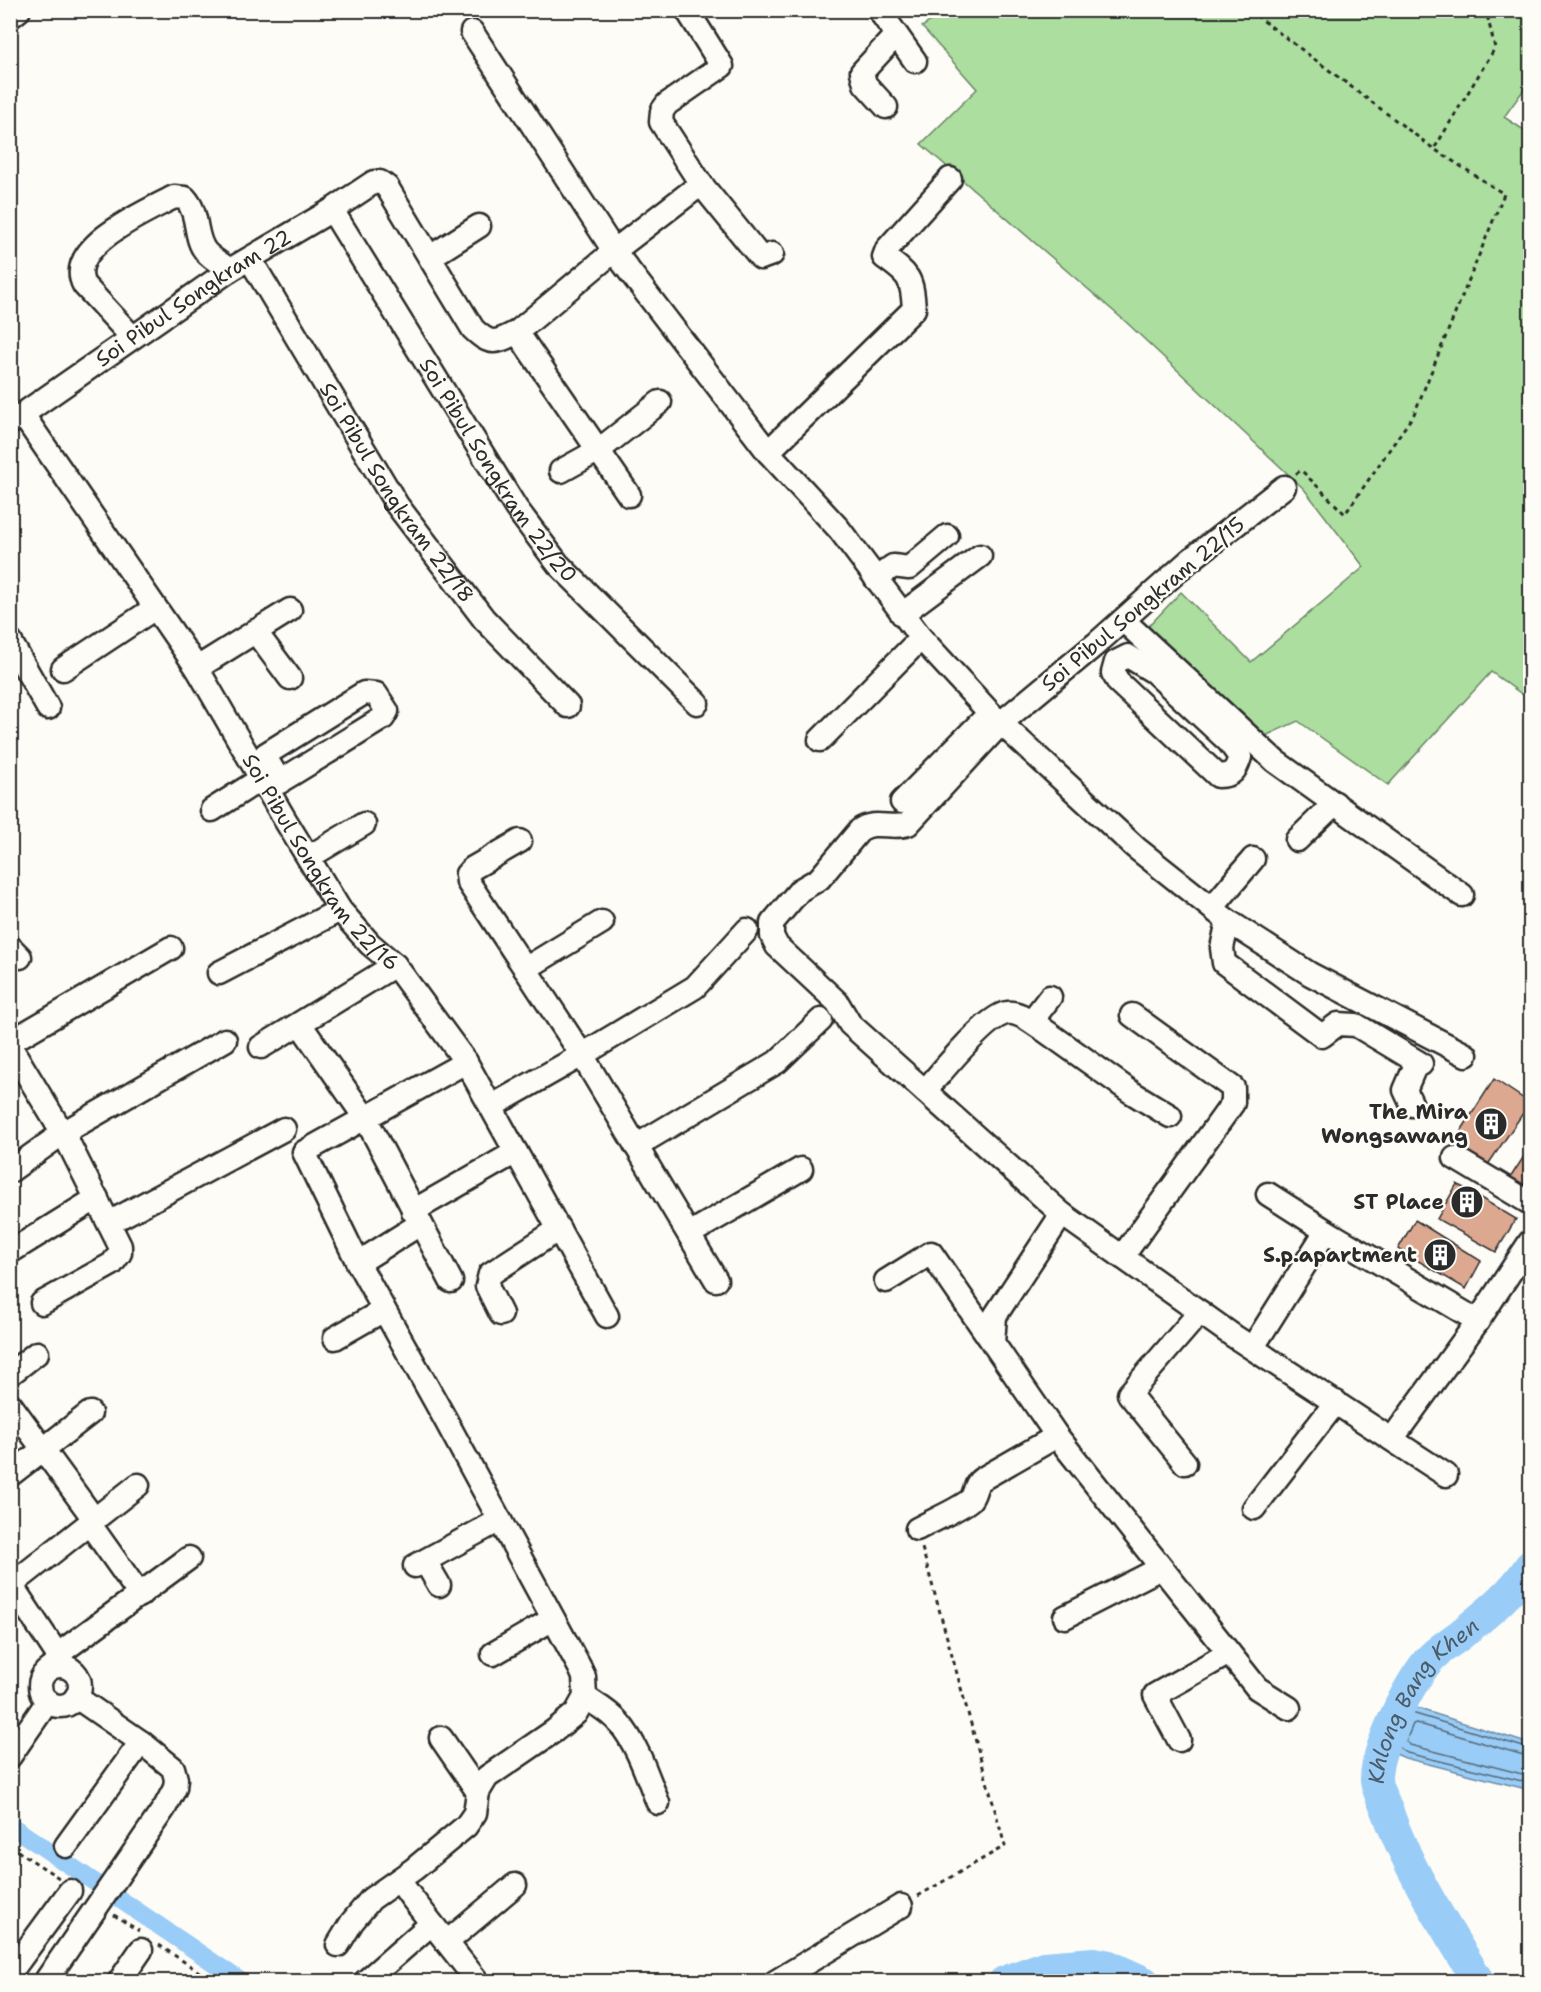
<svg xmlns="http://www.w3.org/2000/svg" width="1541" height="1992" font-family="'Shantell Sans',sans-serif">
  <style>
    .green { fill: #abde9f; stroke: #6b8465; stroke-width: 1.5 }
    .water { fill: #99ccf6; stroke: #6d8ca5; stroke-width: 1.5 }
    .lines { fill: none; stroke-linecap: round; stroke-linejoin: round }
    .shore { stroke: #576b7c; stroke-width: 1.5 }
    .canal { stroke: #99ccf6; stroke-width: 18 }
    .river { stroke: #99ccf6; stroke-width: 32 }
    .building { fill: #dca890; stroke: #2b2b2b; stroke-width: 1.5 }
    .minor-casing { stroke: #2b2b2b; stroke-width: 27 }
    .path { stroke: #2b2b2b; stroke-width: 3; stroke-dasharray: 4.5 4.5; stroke-linecap: butt }
    .minor { stroke: #fdfcf7; stroke-width: 22 }
    .labels { text-anchor: middle; dominant-baseline: central; stroke-width: 5; stroke-linejoin: round; paint-order: stroke }
    .street-label { font-size: 21px; fill: #2b2b2b; stroke: #fdfcf7 }
    .poi-label { font-size: 21px; font-weight: bold; fill: #2b2b2b; stroke: #fdfcf7; text-anchor: end }
    .water-label { font-size: 22px; font-style: italic; fill: #4c5b68; stroke: #fdfcf7 }
  </style>
  <rect width="100%" height="100%" fill="#fdfcf7"/>
  <filter id="ink" filterUnits="userSpaceOnUse"><feTurbulence type="fractalNoise" baseFrequency=".0167" numOctaves="2"/><feDisplacementMap in="SourceGraphic" scale="12" xChannelSelector="R" yChannelSelector="G"/><feConvolveMatrix kernelMatrix="1 2 1 2 8 2 1 2 1" color-interpolation-filters="sRGB"/></filter>
  <g filter="url(#ink)">
    <path class="green" d="M942 11H1530V81L1504 117 1530 134V700L1491 672 1388 785 1298 721 1263 737 1148 627 1181 592 1251 662 1364 567 1304 489 1126 322 921 144 977 89 922 27 943 13Z"/>
    <path class="water" d="M1407 1705 1530 1744V1790L1405 1758 1387 1750Z"/>
    <g class="lines">
      <g class="shore">
        <path d="M1530 1749 1412 1713 1409 1715 1396 1745 1407 1753 1530 1783"/>
        <path d="M1530 1757 1416 1723 1413 1724 1406 1741 1410 1745 1530 1776"/>
      </g>
      <path class="canal" d="M10 1825 242 1982"/>
      <g class="river">
        <path d="M1004 1982 1044 1967 1094 1963 1109 1966 1144 1982"/>
        <path id="s1" d="M1479 1982C1445 1926 1409 1872 1387 1810 1383 1801 1377 1790 1376 1780 1375 1750 1409 1684 1428 1661 1436 1651 1450 1643 1460 1635 1487 1613 1511 1595 1530 1566"/>
      </g>
    </g>
    <g class="building">
      <path d="M1494 1079 1530 1103 1487 1166 1452 1145Z"/>
      <path d="M1530 1147V1190L1510 1178Z"/>
      <path d="M1457 1184 1516 1219 1496 1252 1437 1219Z"/>
      <path d="M1415 1220 1481 1261 1466 1289 1398 1249Z"/>
    </g>
    <g class="lines">
      <g class="minor-casing">
        <g id="minor">
          <path d="M879 10 915 61"/>
          <path d="M10 17 19 10"/>
          <path d="M472 32 614 251 768 452 839 529 921 638 990 713 1136 848 1228 921 1310 974 1466 1055"/>
          <path d="M886 107 865 84 862 72 896 35"/>
          <path d="M701 184 761 258 772 254"/>
          <path id="s2" d="M332 210 516 508 558 564 697 703"/>
          <path d="M430 257 479 226"/>
          <path id="s3" d="M250 259 397 505 484 619 568 706"/>
          <path d="M517 332 629 495"/>
          <path d="M132 337 84 285C64 247 147 211 174 197L185 198C200 214 193 237 206 252 212 259 222 264 230 270"/>
          <path id="s4" d="M23 415 197 668 284 818 340 910 370 944 395 965 466 1062 607 1316"/>
          <path id="s5" d="M10 423 230 270 332 210 374 182H380L387 187 473 329C491 346 496 343 517 332L614 251 701 184 661 122 662 111 667 104 722 66 687 10"/>
          <path d="M768 452 914 309C912 277 909 275 884 257L887 249 950 179"/>
          <path d="M561 471 599 450 660 402"/>
          <path d="M1284 487 1189 561 1096 644 1002 722 908 824C892 830 874 819 860 830L819 879 800 890 772 923V936L777 946 837 1002 850 1024 1062 1214 1232 1335 1446 1475"/>
          <path d="M876 579 893 566 909 568 947 536"/>
          <path d="M902 614 980 556"/>
          <path d="M1123 620 1275 761 1462 895"/>
          <path d="M255 631 290 678"/>
          <path d="M10 641 48 708"/>
          <path d="M1128 656 1154 672 1229 742 1240 757C1236 770 1233 776 1218 776L1119 683 1113 673 1116 662Z"/>
          <path d="M197 668 290 610"/>
          <path d="M63 669 155 608"/>
          <path d="M820 740 921 638"/>
          <path d="M267 789C306 766 344 742 383 718L387 711 376 694 364 693 266 754 267 760 280 782"/>
          <path d="M902 802 990 713"/>
          <path d="M212 810 261 779"/>
          <path d="M1297 840 1335 803"/>
          <path d="M520 841 473 868 467 874 468 882 582 1055 716 1280"/>
          <path d="M309 857 364 824"/>
          <path d="M1212 908 1253 859"/>
          <path d="M1228 921 1222 948 1224 963 1322 1036 1338 1024 1356 1025 1421 1064"/>
          <path d="M10 947 20 957"/>
          <path d="M525 969 602 922"/>
          <path d="M219 973 340 910"/>
          <path d="M1050 997 1037 1014V1025L1131 1092 1170 1116"/>
          <path d="M300 1024 366 1119 451 1281"/>
          <path d="M10 1042 171 948"/>
          <path d="M10 1046 68 1142 120 1246V1253L112 1264 42 1303"/>
          <path d="M261 1047 395 965"/>
          <path d="M925 1091C940 1074 986 1016 1007 1013 1019 1011 1031 1022 1041 1028"/>
          <path d="M1412 1105 1405 1090 1417 1062"/>
          <path d="M492 1106 582 1055 695 987 747 930"/>
          <path d="M636 1146 777 1062 821 1020"/>
          <path d="M1455 1158 1530 1203"/>
          <path d="M10 1171 63 1133 225 1040"/>
          <path d="M1268 1194 1326 1231 1478 1321"/>
          <path d="M413 1211 516 1152"/>
          <path d="M109 1223 284 1129"/>
          <path d="M689 1234 801 1169"/>
          <path d="M10 1252 97 1198"/>
          <path d="M1122 1257 1233 1103V1088L1132 1015"/>
          <path d="M358 1263 420 1224"/>
          <path d="M886 1281 931 1253 993 1343"/>
          <path d="M501 1314 487 1286 490 1274 559 1229"/>
          <path d="M335 1338 384 1310"/>
          <path d="M1253 1347 1326 1231"/>
          <path d="M10 1374 37 1353"/>
          <path d="M10 1404 94 1519"/>
          <path d="M1057 1436 993 1343 995 1316 1062 1214"/>
          <path d="M1392 1439 1478 1321 1530 1242"/>
          <path d="M1185 1463 1129 1394 1200 1312"/>
          <path d="M10 1475 90 1413"/>
          <path d="M1254 1508 1336 1402"/>
          <path d="M89 1523 140 1595"/>
          <path d="M917 1529C931 1521 958 1510 970 1500 976 1494 974 1484 982 1479L1057 1436 1257 1688 1289 1708"/>
          <path d="M425 1561 439 1585"/>
          <path d="M415 1566 500 1520"/>
          <path d="M10 1583 65 1666"/>
          <path d="M10 1586 138 1485"/>
          <path d="M1065 1617 1161 1568"/>
          <path d="M493 1654 553 1619"/>
          <path d="M57 1655 189 1558"/>
          <circle cx="60" cy="1686" r="20"/>
          <path d="M585 1697C597 1705 610 1712 619 1723 637 1743 648 1778 658 1803"/>
          <path d="M441 1738 478 1792"/>
          <path d="M1179 1740 1155 1695 1229 1653"/>
          <path d="M10 1756 48 1701"/>
          <path d="M66 1846 141 1742"/>
          <path d="M399 1880 411 1897 478 1982"/>
          <path d="M447 1942 515 1885"/>
          <path d="M338 1945 352 1922 371 1899 414 1869 466 1826 475 1813 478 1792 487 1777 554 1731 576 1713 585 1697 584 1677 580 1668 444 1417 358 1263 304 1152 466 1062"/>
          <path d="M10 1973 70 1891"/>
          <path d="M45 1982 165 1807 175 1788 176 1779 173 1768 141 1742 76 1697"/>
          <path d="M119 1982 141 1950"/>
          <path d="M365 1982 431 1924"/>
          <path d="M775 1982 901 1906"/>
        </g>
      </g>
      <g class="path">
        <path d="M1249 10 1434 149"/>
        <path d="M1296 474 1301 470 1345 514 1414 414 1504 194 1434 149 1495 48 1488 19 1495 10"/>
        <path d="M10 1846 59 1878"/>
        <path d="M918 1896 1005 1846 922 1548"/>
        <path d="M114 1915 139 1931"/>
        <path d="M159 1945 214 1982"/>
      </g>
      <use href="#minor" class="minor"/>
    </g>
  </g>
  <defs>
    <g id="building-disc" transform="scale(1.725)"><circle r="9.5" fill="#2b2b2b" stroke="#fdfcf7"/><path d="M-4-6H4V6H1V3H-1V6H-4ZM-2.5-4.3h1.7v1.8h-1.7ZM.8-4.3h1.7v1.8H.8ZM-2.5-1h1.7V.8h-1.7ZM.8-1h1.7V.8H.8Z" fill="#fff"/></g>
  </defs>
  <g fill-rule="evenodd">
    <use href="#building-disc" x="1491" y="1124"/>
    <use href="#building-disc" x="1467" y="1202"/>
    <use href="#building-disc" x="1440" y="1255"/>
  </g>
  <g class="labels">
    <g class="street-label">
      <text stroke="none"><textPath href="#s5" startOffset="222">Soi Pibul Songkram 22</textPath></text>
      <text stroke="none"><textPath href="#s2" startOffset="309">Soi Pibul Songkram 22/20</textPath></text>
      <text stroke="none"><textPath href="#s3" startOffset="276">Soi Pibul Songkram 22/18</textPath></text>
      <text transform="translate(1143 604) rotate(-40)">Soi Pibul Songkram 22/15</text>
      <text stroke="none"><textPath href="#s4" startOffset="538">Soi Pibul Songkram 22/16</textPath></text>
    </g>
    <g class="poi-label">
      <text x="1468" y="1112">The Mira<tspan x="1468" dy="24">Wongsawang</tspan></text>
      <text x="1444" y="1202">ST Place</text>
      <text x="1417" y="1255">S.p.apartment</text>
    </g>
    <g class="water-label">
      <text stroke="none"><textPath href="#s1" startOffset="322">Khlong Bang Khen</textPath></text>
    </g>
  </g>
  <rect width="1541" height="1992" fill="none" stroke="#fdfcf7" stroke-width="36"/>
  <rect x="18" y="18" width="1505" height="1956" fill="none" stroke="#2b2b2b" stroke-width="2" filter="url(#ink)"/>
</svg>
